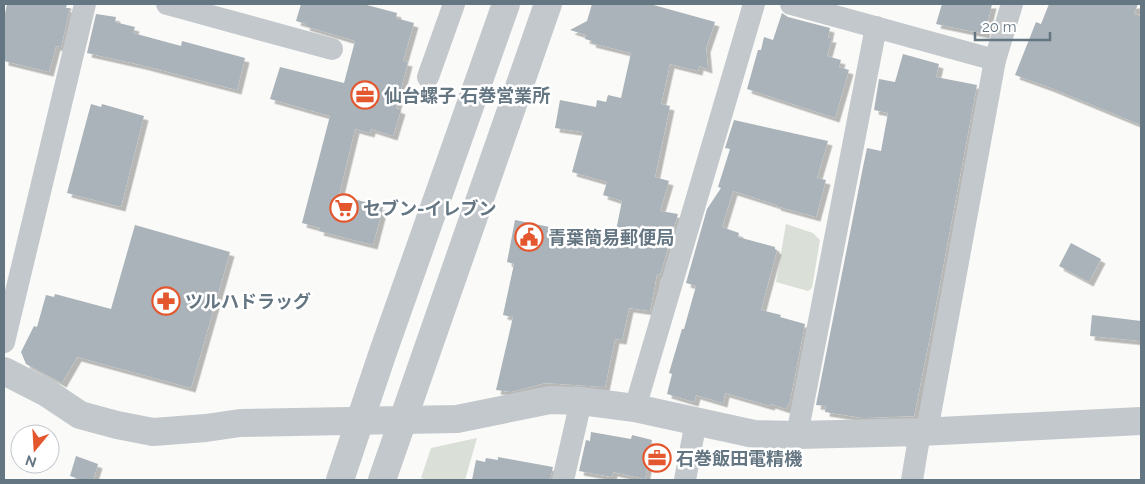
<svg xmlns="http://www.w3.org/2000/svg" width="1145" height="484" font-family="Raleway,'Noto Sans JP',sans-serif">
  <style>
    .green { fill: #dadfd7 }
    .building { fill: #aab3b9; filter: url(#shadow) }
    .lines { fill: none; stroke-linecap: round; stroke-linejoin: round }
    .minor { stroke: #c3c8cc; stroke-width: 22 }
    .tertiary { stroke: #c3c8cc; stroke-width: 28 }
    .labels { text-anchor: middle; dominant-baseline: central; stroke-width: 5; stroke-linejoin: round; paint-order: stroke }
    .poi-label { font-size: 18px; font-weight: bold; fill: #657683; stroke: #fff; text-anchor: start }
  </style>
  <defs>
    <filter id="shadow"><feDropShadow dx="4.5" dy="4.5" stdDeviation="0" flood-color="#0004"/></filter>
  </defs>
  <rect width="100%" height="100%" fill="#fafaf8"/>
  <g class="green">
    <path d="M786 224 813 233 820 240 812 288 808 291 776 282Z"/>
    <path d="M477 438 465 480H429L421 478 431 448Z"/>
  </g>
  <g class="building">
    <path d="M7 4H67L66 8H70L61 47 56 46 49 72 4 61V18Z"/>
    <path d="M301 4H363L397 13 396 18 414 23 403 61 408 62 396 108 401 110 393 136 371 129 370 133 355 129 339 195 383 207 373 245 319 231 320 228 302 223 330 116 270 99 280 67 344 83 355 41 305 26 306 24 296 21Z"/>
    <path d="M592 4H650L715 22 706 48 708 69 699 66 698 71 670 64 661 104 670 106 655 177 669 181 660 211 678 214 660 275 657 274 650 311 629 308 622 340 615 339 605 387 545 383 511 392 496 390 513 317 503 315 514 264 507 262 515 220 614 240 622 201 603 195 607 182 572 172 583 132 555 128 560 100 596 107 597 100 606 102 608 95 621 98 631 53 591 43 592 41 585 39 586 35 570 30 587 21Z"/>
    <path d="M942 4H992L985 34 936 24Z"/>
    <path d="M1049 4H1138L1134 14 1141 16V125L1051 88 1015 75 1036 22 1041 24Z"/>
    <path d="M782 13 788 17 830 28 828 38H832L827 56 841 60 839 67 849 70 835 118 747 89 758 50H761L764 37 773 40Z"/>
    <path d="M96 14 116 17 115 22 135 27 133 33 181 46 182 41 245 58 237 90 141 65 87 53Z"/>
    <path d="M903 54 939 64 936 77 977 85 933 321 914 416 863 418 825 412 826 406 816 405 863 167 867 148 881 151 888 113 874 110 879 79 895 82Z"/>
    <path d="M91 104 101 107 102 104 144 116 121 207 67 193Z"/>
    <path d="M734 120 828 141 817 178 826 180 816 217 776 206 777 205 733 191 722 227 739 233 738 237 775 247V249L777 250 761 310 781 315 780 317 805 324 790 401 786 409 771 404 770 406 725 393 723 403 696 395 694 402 667 394 672 374 669 373 682 329H684L696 286 686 283 707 209 721 188 718 187 730 149 725 148Z"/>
    <path d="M135 225 230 252 191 388 77 357 62 383 26 364 21 352 34 326 37 327 46 295 54 297 55 294 111 309Z"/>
    <path d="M1071 243 1101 259 1089 282 1059 266Z"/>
    <path d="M1092 315 1141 321V341L1090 336Z"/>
    <path d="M591 432 631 439 632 435 652 440 645 479 613 472 612 477 579 471 586 440 590 441Z"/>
    <path d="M76 456 98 464 93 480H82L70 476Z"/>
    <path d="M498 457 553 467 550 480H472L476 460 485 462 486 458 498 460Z"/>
  </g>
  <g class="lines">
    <g class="minor">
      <path d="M167 4 332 49"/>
      <path d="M791 4 995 60"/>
      <path d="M428 77 454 4"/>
      <path d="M4 342 85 4"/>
      <path d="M635 408 754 4"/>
      <path d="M927 431 995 60 1012 4"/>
      <path d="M797 435 876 27"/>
      <path d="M563 480 581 401"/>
      <path d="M685 480 696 421"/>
      <path d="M912 480 920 432"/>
    </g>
    <g class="tertiary">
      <path d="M4 371 47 393 80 415 117 425 153 432 206 428 240 423 457 419 550 400 581 401 635 408 754 434 797 435 920 432 1141 421"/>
      <path d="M340 480 383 352 506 4"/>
      <path d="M382 480 548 4"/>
    </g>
  </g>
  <defs>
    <g id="office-ring" transform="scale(1.4375)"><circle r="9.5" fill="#fff" stroke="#e4572e" stroke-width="1.5"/><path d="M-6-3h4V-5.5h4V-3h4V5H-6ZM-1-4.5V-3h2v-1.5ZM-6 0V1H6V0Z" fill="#e4572e"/></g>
    <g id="supermarket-ring" transform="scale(1.4375)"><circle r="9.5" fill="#fff" stroke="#e4572e" stroke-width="1.5"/><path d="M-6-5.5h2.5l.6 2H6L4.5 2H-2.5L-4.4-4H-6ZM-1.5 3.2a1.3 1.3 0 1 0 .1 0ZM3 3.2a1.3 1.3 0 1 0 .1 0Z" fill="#e4572e"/></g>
    <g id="civic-ring" transform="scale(1.4375)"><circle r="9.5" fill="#fff" stroke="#e4572e" stroke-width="1.5"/><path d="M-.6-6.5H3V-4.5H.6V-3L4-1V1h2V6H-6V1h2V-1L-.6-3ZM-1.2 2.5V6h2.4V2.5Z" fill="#e4572e"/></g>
    <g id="pharmacy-ring" transform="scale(1.4375)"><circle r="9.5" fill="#fff" stroke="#e4572e" stroke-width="1.5"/><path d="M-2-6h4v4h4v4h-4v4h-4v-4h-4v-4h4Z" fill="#e4572e"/></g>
  </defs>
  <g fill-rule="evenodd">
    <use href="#office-ring" x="365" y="95"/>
    <use href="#supermarket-ring" x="344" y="208"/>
    <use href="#civic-ring" x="529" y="237"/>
    <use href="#pharmacy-ring" x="166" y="301"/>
    <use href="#office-ring" x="657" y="458"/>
  </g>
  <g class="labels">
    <g class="poi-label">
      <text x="384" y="95">仙台螺子 石巻営業所</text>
      <text x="363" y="208">セブン-イレブン</text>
      <text x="548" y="237">青葉簡易郵便局</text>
      <text x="185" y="301">ツルハドラッグ</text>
      <text x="676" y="458">石巻飯田電精機</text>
    </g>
  </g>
  <rect width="1145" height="484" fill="none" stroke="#657683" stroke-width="10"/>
  <g transform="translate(35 449) rotate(198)"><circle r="24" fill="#ffffff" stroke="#c1c8cd"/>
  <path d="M0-4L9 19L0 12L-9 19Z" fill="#e4572e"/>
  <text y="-8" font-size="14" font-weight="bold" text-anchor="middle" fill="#657683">N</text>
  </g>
  <path d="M975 32v8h75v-8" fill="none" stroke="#657683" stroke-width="2.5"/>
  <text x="982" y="32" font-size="15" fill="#657683" stroke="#ffffff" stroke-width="4" paint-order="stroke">20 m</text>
</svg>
